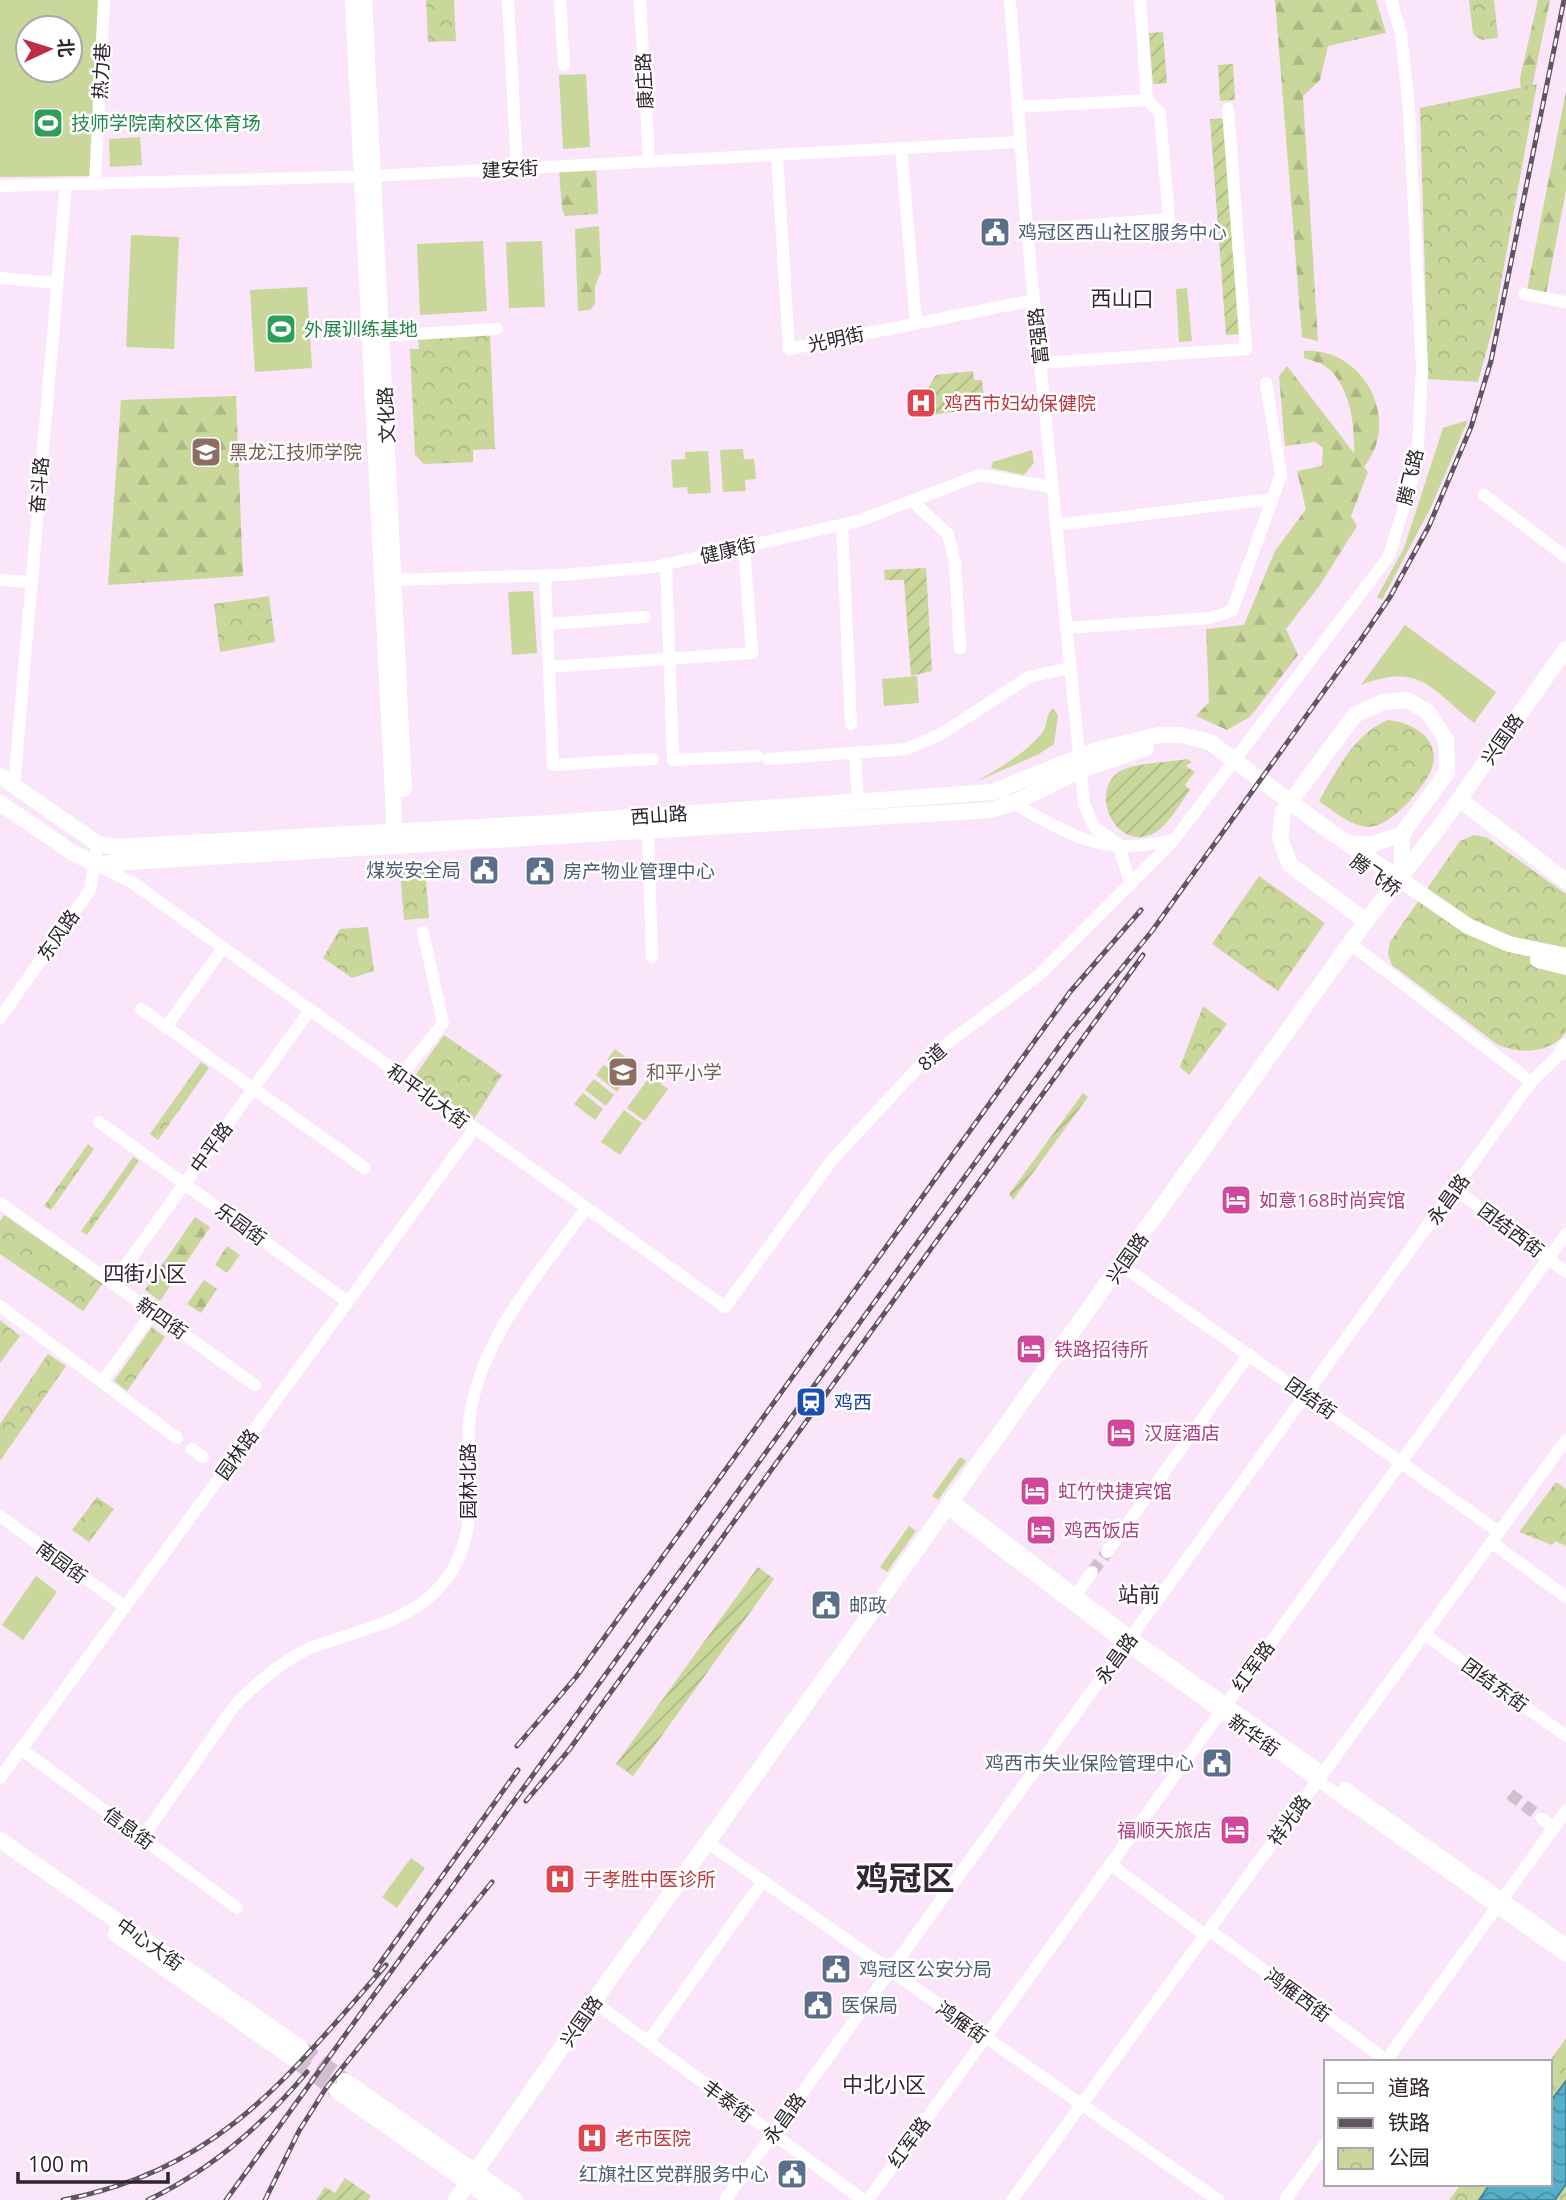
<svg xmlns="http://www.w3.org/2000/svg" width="1566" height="2200" font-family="'Open Sans','Noto Sans SC',sans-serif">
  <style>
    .grass { fill: #c9d79b; fill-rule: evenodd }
    .forest { fill: url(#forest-firs) }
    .park { fill: url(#park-crowns) }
    .garden { fill: url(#garden-furrows) }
    .water { fill: url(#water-waves); stroke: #4a869b; stroke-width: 2 }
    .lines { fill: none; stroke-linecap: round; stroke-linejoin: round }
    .minor-tunnel { stroke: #d1bfd1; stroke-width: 12; stroke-dasharray: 12 6; stroke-linecap: butt }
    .major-tunnel { stroke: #d1bfd1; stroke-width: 16; stroke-dasharray: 16 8; stroke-linecap: butt }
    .minor { stroke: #fff; stroke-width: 12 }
    .major { stroke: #fff; stroke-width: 16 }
    .rail-casing { stroke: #615561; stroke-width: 5 }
    .rail { stroke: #fff; stroke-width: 2.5; stroke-dasharray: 8; stroke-linecap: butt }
    .labels { text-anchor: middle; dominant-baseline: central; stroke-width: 5; stroke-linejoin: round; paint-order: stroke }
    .street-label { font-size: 19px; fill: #2d252d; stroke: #fff }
    .leisure-label { font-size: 19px; fill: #27864d; stroke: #fff; text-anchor: start }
    .service-label { font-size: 19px; fill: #4e5e75; stroke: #fff; text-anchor: start }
    .health-label { font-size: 19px; fill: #be3a42; stroke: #fff; text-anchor: start }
    .education-label { font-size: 19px; fill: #785e54; stroke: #fff; text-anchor: start }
    .hotel-label { font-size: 19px; fill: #b23c85; stroke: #fff; text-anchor: start }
    .transit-label { font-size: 19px; fill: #164399; stroke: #fff; text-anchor: start }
    .neighbourhood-label { font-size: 21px; fill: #352635; stroke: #fff }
    .town-label { font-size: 33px; font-weight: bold; fill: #352635; stroke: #fff }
  </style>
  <defs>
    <pattern id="forest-firs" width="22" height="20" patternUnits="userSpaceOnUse" patternTransform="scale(1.75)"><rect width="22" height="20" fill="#c9d79b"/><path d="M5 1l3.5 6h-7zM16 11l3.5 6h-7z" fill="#adb886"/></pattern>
    <pattern id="park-crowns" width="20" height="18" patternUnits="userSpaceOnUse" patternTransform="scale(1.75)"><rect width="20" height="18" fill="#c9d79b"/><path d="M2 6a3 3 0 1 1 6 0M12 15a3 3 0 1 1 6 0" fill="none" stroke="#adb886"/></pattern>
    <pattern id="garden-furrows" width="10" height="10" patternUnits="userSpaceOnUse" patternTransform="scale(1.75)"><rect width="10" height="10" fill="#c9d79b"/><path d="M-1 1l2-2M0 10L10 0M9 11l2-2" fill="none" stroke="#adb886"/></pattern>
    <pattern id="water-waves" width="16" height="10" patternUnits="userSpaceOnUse" patternTransform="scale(1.75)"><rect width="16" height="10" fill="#57b0ca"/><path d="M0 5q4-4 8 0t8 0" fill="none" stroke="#488fa4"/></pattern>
  </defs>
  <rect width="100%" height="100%" fill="#fae5fa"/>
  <g class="grass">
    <path d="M0 0H101L93 176 0 177ZM28 28H70V70H28Z"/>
    <path d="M586 74 590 147 563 149 559 75Z"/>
    <path d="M140 137 142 165 110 167 109 139Z"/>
    <path d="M131 235 179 237 174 349 126 347Z"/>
    <path d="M483 241 487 311 420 315 417 244Z"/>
    <path d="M542 241 545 307 509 308 506 242Z"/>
    <path d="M307 287 312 368 255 372 250 290Z"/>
    <path d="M1187 288 1192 341 1179 342 1176 289Z"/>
    <path d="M1468 420 1431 507 1382 600 1377 597 1404 548 1443 428Z"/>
    <path d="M743 449 744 459H754L756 479 745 480 746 491 723 492 720 450Z"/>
    <path d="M1032 450 1034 463 1024 475 991 468 993 462Z"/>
    <path d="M708 451 711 493 688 494 687 487 673 488 671 460 685 459V452Z"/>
    <path d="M533 591 537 653 512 655 508 592Z"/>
    <path d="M1405 625 1496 692 1474 723C1431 690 1422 662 1361 685Z"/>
    <path d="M917 676 919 703 884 706 882 679Z"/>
    <path d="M1053 708 1058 715 1054 744 1039 754 978 781C1000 767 1025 754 1042 733 1048 725 1045 715 1053 708Z"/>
    <path d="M615 1049 636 1065 628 1076 607 1060Z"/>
    <path d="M604 1065 625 1080 617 1092 596 1075Z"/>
    <path d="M650 1076 668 1089 645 1121 627 1108Z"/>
    <path d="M594 1079 614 1095 606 1106 585 1090Z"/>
    <path d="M583 1093 603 1109 595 1120 574 1104Z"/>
    <path d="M624 1110 642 1123 620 1155 601 1142Z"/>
    <path d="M960 1457 966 1461 938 1500 932 1496Z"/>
    <path d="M909 1526 916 1531 887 1572 880 1567Z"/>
    <path d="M36 1576 57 1592 23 1640 2 1625Z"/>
    <path d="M411 1858 425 1868 397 1908 382 1897Z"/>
  </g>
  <g class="forest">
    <path d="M1275 0H1376L1386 33 1328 46 1320 80 1303 96 1318 341 1302 337Z"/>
    <path d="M1538 0H1550L1531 92 1521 91 1520 78Z"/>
    <path d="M1566 91V190L1546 294 1527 290Z"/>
    <path d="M596 167 598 214 565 216 562 209 559 169Z"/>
    <path d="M599 226 601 272 595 286V304L590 310 578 311 575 229Z"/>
    <path d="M1304 351C1364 347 1402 421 1364 467L1368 472 1351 516 1357 526 1320 585 1286 629 1298 655 1250 717 1227 730 1196 716 1209 702 1206 629 1244 625 1275 551 1306 509 1297 471 1322 466 1323 448 1315 442 1285 446 1279 376 1287 366 1354 453C1355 425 1350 384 1325 366 1320 362 1311 361 1304 358Z"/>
    <path d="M236 396 243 576 108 585 121 400Z"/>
    <path d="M195 1217 210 1227 160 1301 145 1290Z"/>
    <path d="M227 1246 240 1255 227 1273 215 1265Z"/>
    <path d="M204 1280 217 1289 201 1313 187 1304Z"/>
  </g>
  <g class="park">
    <path d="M426 0H454L456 41 428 42Z"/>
    <path d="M1469 0H1494L1498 38 1481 40 1473 34Z"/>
    <path d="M1537 84 1493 327 1478 382 1428 379 1420 108Z"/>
    <path d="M490 335 495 449 473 450V462L424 464 415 455 410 349H419L418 338Z"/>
    <path d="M269 596 275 642 220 652 214 604Z"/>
    <path d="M1388 720C1411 722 1442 738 1432 768 1425 787 1389 829 1367 827 1349 825 1333 811 1319 801 1336 771 1355 733 1388 720Z"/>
    <path d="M1474 835 1486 837 1566 894V1032C1551 1054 1520 1054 1498 1045L1392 965 1388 954 1390 942 1460 841Z"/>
    <path d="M425 868 429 918 404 920 400 870Z"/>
    <path d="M1259 876 1325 923 1278 991 1212 944Z"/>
    <path d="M368 927 374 971 352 978 323 958 340 929Z"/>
    <path d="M1203 1006 1227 1024 1189 1075 1180 1067Z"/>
    <path d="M444 1035 502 1075 474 1119 414 1077Z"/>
    <path d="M201 1062 209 1068 158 1140 150 1134Z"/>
    <path d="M88 1144 94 1149 51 1210 44 1206Z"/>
    <path d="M133 1157 139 1161 87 1235 81 1231Z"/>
    <path d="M4 1215 103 1283 83 1311 0 1254V1221Z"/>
    <path d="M0 1320 20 1336 0 1363Z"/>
    <path d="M152 1327 165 1337 127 1391 114 1381Z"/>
    <path d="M48 1354 66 1366 0 1461V1424Z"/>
    <path d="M1556 1482 1566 1489V1546L1555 1541 1552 1545 1519 1532Z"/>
    <path d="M97 1497 114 1509 89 1542 72 1530Z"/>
    <path d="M1566 2038V2200H1449L1461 2184H1550L1549 2062Z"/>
  </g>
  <g class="garden">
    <path d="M1163 32 1167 83 1153 84 1149 33Z"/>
    <path d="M1233 64 1235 100 1220 101 1218 65Z"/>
    <path d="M1226 118 1241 334 1226 335 1210 119Z"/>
    <path d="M973 371 974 380H982L984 401 977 409 930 415 928 388 936 375Z"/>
    <path d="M926 568 932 671 911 676 904 580H885L884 570Z"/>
    <path d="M1187 759 1192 762 1186 766 1195 772 1185 785 1190 790C1180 803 1170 823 1156 832 1116 856 1086 789 1122 770 1136 763 1171 762 1187 759Z"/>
    <path d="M1083 1093 1088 1097 1013 1200 1009 1194Z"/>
    <path d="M758 1567 774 1579 633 1776 616 1764Z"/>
    <path d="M345 2178 371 2196 368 2200H316L325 2187 335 2193Z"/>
  </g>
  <path class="water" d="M1566 2081V2184L1555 2200H1479L1490 2184H1550V2102Z"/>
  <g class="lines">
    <g class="minor-tunnel">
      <path d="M1092 1572 1107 1552"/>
      <path d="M1510 1794 1541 1818"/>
    </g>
    <g class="major-tunnel">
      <path d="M301 2048 345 2081"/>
      <path d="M294 2059 337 2091"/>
    </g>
    <g class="minor">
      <path d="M508 0 517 168"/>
      <path d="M560 0 564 65"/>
      <path d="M640 0 649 161"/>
      <path d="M1010 0 1027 230 1084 804 1094 827 1118 844 1131 885"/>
      <path d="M1140 0 1147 100"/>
      <path d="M1017 107 1147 100 1160 113 1169 219 1027 230"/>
      <path d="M901 148 916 322"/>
      <path d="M777 155 789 349 1034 300"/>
      <path d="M95 184 104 0"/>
      <path d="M0 186 373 176 1020 142"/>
      <path d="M0 278 57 283"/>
      <path d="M1524 294 1566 302"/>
      <path d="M382 336 497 329"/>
      <path d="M1040 363 1246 349 1228 109"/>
      <path d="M1484 495 1566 557"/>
      <path d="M912 501 948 534 955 563 960 648"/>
      <path d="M842 525 851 724"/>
      <path d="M1056 525 1272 499"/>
      <path d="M666 564 673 760 757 756"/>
      <path d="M545 576 553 765 653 759"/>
      <path d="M0 580 30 582"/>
      <path d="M394 580 562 575 654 567 858 521 980 475 1052 487"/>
      <path d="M547 624 645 617"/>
      <path d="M1066 628 1210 618 1232 611 1281 475 1266 383"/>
      <path d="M549 667 752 653 744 547"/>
      <path d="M855 753 858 802"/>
      <path d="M768 759 907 749 941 734 1029 677 1069 668"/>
      <path d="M14 786 66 184"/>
      <path d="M1007 800C1071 834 1099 858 1173 840"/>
      <path d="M648 830 652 957"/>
      <path d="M95 864 133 883 725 1307 832 1160 925 1060 1039 975 1174 840 1389 556 1417 464 1422 368 1409 108 1401 34 1391 0"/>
      <path d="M1351 944 1531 1082"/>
      <path d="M141 1009 365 1168"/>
      <path d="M0 1018 90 890 98 844"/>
      <path d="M166 1027 223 948"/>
      <path d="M401 1076 443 1023 423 932"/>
      <path d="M99 1122 348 1302"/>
      <path d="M1455 1189 1566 1272"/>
      <path d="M0 1203 255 1385"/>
      <path d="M1121 1265 1499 1532"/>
      <path d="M113 1283 310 1010"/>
      <path d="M0 1306 177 1438"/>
      <path d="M102 1382 153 1312"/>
      <path d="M192 1449 203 1457"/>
      <path d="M952 1500 1131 1637 1315 1767"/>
      <path d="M946 1508 1126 1645 1566 1956"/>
      <path d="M0 1516 125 1607"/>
      <path d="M1491 1542 1566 1597"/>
      <path d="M1107 1552 1249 1354"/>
      <path d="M1076 1595 1092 1572"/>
      <path d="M1424 1634 1566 1736"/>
      <path d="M21 1749 237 1908"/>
      <path d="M0 1778 474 1129"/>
      <path d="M1345 1788 1566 1944"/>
      <path d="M1541 1818 1554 1828"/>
      <path d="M142 1838C165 1805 189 1772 212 1738 222 1725 231 1707 244 1696 262 1679 290 1656 313 1647 364 1628 422 1621 453 1569 484 1516 460 1460 472 1404 488 1329 542 1270 586 1208"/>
      <path d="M707 1842 1218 2200"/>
      <path d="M1110 1864 1205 1935"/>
      <path d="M1209 1930 1386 2060"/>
      <path d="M594 2002 863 2200"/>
      <path d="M648 2042 763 1881"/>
      <path d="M1385 2062 1566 1811"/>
      <path d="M725 2200 1531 1082 1562 1052"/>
      <path d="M868 2200 1566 1234"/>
      <path d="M1012 2200 1566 1440"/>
      <path d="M1285 2200 1326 2143"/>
    </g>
    <g class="major">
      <path d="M353 0 395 838"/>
      <path d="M364 0 404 789"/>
      <path d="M0 776 98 844 116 847 551 823 993 792 1097 750 1159 735H1181L1210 742 1328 830 1468 926 1509 944 1566 956"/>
      <path d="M1459 799 1566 881"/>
      <path d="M0 803 73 853 95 864 991 810 1013 803 1083 769 1146 748"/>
      <path d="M1349 843 1370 845 1402 834 1447 772 1446 740 1428 712 1407 700 1383 702 1355 715 1283 812 1280 838 1290 865 1366 921"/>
      <path d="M1402 877V834"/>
      <path d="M1538 960 1566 967"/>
      <path d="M1562 1052 1566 1046"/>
      <path d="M0 1840 301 2048"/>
      <path d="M116 1934 294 2059"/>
      <path d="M345 2081 515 2200"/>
      <path d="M337 2091 493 2200"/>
      <path d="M456 2200 601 1991 1366 921 1438 829 1566 649"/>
    </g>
    <g class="rail-casing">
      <g id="rail">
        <path d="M517 1746 576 1677 1070 992 1141 910"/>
        <path d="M526 1801 569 1750 1143 955"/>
        <path d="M375 1970 518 1770"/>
        <path d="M63 2200C220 2169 287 2078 386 1965"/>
        <path d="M148 2200C211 2170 262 2126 307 2072"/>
        <path d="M226 2200 1068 1034 1152 931 1360 641 1390 597 1429 526 1471 427 1491 361 1564 0"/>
        <path d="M265 2200 299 2131 326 2088 492 1882"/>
      </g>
    </g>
    <use href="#rail" class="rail"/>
  </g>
  <defs>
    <g id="stadium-square" transform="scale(1.575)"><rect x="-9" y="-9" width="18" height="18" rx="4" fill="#2e9e5b" stroke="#fff"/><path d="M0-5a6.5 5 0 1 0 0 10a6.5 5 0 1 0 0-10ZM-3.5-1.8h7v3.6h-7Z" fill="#fff"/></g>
    <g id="civic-square" transform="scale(1.575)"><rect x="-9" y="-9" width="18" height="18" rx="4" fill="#5c6f8a" stroke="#fff"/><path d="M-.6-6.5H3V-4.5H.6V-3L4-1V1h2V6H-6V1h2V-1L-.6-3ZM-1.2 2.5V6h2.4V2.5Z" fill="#fff"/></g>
    <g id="hospital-square" transform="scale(1.575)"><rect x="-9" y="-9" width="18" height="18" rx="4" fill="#e0444e" stroke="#fff"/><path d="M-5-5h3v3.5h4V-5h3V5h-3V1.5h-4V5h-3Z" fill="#fff"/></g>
    <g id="university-square" transform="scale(1.575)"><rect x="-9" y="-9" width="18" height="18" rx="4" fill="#8d6e63" stroke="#fff"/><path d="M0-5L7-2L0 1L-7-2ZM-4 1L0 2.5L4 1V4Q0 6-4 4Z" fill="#fff"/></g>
    <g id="school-square" transform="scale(1.575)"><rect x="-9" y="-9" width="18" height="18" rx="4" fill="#8d6e63" stroke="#fff"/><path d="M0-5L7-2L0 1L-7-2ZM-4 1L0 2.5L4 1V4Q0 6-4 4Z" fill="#fff"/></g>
    <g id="hotel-square" transform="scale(1.575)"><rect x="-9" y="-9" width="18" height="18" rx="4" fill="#d1479c" stroke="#fff"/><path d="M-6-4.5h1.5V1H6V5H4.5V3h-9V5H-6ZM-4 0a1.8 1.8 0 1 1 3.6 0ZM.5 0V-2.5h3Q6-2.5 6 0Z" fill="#fff"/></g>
    <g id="station-square" transform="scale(1.575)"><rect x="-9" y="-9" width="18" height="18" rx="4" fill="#1a4fb4" stroke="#fff"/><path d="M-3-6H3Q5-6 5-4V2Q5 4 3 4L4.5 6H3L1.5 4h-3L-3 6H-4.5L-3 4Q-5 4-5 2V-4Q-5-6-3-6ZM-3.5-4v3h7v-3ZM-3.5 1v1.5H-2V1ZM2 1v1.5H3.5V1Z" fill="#fff"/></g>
  </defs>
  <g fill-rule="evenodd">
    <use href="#stadium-square" x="48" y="123"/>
    <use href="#civic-square" x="995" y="232"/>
    <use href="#stadium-square" x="281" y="329"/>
    <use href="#hospital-square" x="921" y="403"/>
    <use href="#university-square" x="206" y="452"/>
    <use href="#civic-square" x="484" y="870"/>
    <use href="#civic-square" x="540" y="871"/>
    <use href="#school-square" x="623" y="1072"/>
    <use href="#hotel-square" x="1236" y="1200"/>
    <use href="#hotel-square" x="1031" y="1349"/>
    <use href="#station-square" x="811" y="1402"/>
    <use href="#hotel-square" x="1121" y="1433"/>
    <use href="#hotel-square" x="1035" y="1491"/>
    <use href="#hotel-square" x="1041" y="1530"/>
    <use href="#civic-square" x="826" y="1605"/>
    <use href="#civic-square" x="1217" y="1763"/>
    <use href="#hotel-square" x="1235" y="1830"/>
    <use href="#hospital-square" x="560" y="1879"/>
    <use href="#civic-square" x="836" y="1969"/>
    <use href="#civic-square" x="818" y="2005"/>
    <use href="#hospital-square" x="592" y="2138"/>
    <use href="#civic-square" x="792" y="2174"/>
  </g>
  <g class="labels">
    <g class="street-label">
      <text transform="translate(101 71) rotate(-87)">热力巷</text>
      <text transform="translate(644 81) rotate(-93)">康庄路</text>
      <text transform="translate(510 169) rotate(-3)">建安街</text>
      <text transform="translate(1038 336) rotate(-96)">富强路</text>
      <text transform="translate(836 339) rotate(-12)">光明街</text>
      <text transform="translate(386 415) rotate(-93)">文化路</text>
      <text transform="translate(1410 477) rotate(-77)">腾飞路</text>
      <text transform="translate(39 485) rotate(-85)">奋斗路</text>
      <text transform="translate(728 550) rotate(-13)">健康街</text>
      <text transform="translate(1502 739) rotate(-55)">兴国路</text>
      <text transform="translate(659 815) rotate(-4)">西山路</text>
      <text transform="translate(1376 875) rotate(36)">腾飞桥</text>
      <text transform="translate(58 935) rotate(-55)">东风路</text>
      <text transform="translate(932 1057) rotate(-41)">8道</text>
      <text transform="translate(428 1096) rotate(36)">和平北大街</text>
      <text transform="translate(211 1147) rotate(-54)">中平路</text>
      <text transform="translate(1448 1199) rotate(-54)">永昌路</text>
      <text transform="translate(241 1224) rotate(36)">乐园街</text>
      <text transform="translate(1511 1230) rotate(37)">团结西街</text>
      <text transform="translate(1127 1258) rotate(-55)">兴国路</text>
      <text transform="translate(162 1318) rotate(35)">新四街</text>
      <text transform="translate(1311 1398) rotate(35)">团结街</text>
      <text transform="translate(237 1454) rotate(-54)">园林路</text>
      <text transform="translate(468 1481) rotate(-90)">园林北路</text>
      <text transform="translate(62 1562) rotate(36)">南园街</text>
      <text transform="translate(1116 1658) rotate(-54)">永昌路</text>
      <text transform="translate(1253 1666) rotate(-54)">红军路</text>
      <text transform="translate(1495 1685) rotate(36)">团结东街</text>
      <text transform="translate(1254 1735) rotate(35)">新华街</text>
      <text transform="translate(1289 1820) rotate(-54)">祥光路</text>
      <text transform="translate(129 1828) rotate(36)">信息街</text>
      <text transform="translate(150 1944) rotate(35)">中心大街</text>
      <text transform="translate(1298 1995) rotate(36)">鸿雁西街</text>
      <text transform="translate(581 2021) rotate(-55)">兴国路</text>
      <text transform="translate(962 2022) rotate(35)">鸿雁街</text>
      <text transform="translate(728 2101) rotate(36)">丰泰街</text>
      <text transform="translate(784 2118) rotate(-54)">永昌路</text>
      <text transform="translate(909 2142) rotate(-54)">红军路</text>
    </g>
    <g class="leisure-label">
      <text x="71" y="123">技师学院南校区体育场</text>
      <text x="304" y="329">外展训练基地</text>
    </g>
    <g class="service-label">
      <text x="1018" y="232">鸡冠区西山社区服务中心</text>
      <text x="461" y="870" text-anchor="end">煤炭安全局</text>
      <text x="563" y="871">房产物业管理中心</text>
      <text x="849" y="1605">邮政</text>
      <text x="1194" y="1763" text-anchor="end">鸡西市失业保险管理中心</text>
      <text x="859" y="1969">鸡冠区公安分局</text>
      <text x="841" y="2005">医保局</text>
      <text x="769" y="2174" text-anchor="end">红旗社区党群服务中心</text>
    </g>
    <g class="health-label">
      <text x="944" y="403">鸡西市妇幼保健院</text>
      <text x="583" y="1879">于孝胜中医诊所</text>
      <text x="615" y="2138">老市医院</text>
    </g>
    <g class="education-label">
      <text x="229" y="452">黑龙江技师学院</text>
      <text x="646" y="1072">和平小学</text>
    </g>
    <g class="hotel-label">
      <text x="1259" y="1200">如意168时尚宾馆</text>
      <text x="1054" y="1349">铁路招待所</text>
      <text x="1144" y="1433">汉庭酒店</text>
      <text x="1058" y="1491">虹竹快捷宾馆</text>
      <text x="1064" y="1530">鸡西饭店</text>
      <text x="1212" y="1830" text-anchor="end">福顺天旅店</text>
    </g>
    <g class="transit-label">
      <text x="834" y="1402">鸡西</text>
    </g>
    <g class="neighbourhood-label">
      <text x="1122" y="298">西山口</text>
      <text x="145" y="1273">四街小区</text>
      <text x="1139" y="1594">站前</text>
      <text x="884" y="2084">中北小区</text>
    </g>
    <g class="town-label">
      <text x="905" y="1877">鸡冠区</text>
    </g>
  </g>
  <rect x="1324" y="2060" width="228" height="126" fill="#ffffff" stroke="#aba8ab" stroke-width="2"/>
  <rect x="1338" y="2083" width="35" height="10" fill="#ffffff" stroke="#aba8ab" stroke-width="2"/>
  <text x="1388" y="2095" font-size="21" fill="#2d252d">道路</text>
  <rect x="1338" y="2118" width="35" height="10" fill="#615561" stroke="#aba8ab" stroke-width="2"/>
  <text x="1388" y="2130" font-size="21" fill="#2d252d">铁路</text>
  <rect x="1338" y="2148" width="35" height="21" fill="url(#park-crowns)" stroke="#aba8ab" stroke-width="2"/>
  <text x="1388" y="2165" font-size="21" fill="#2d252d">公园</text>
  <g transform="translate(49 49) rotate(86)"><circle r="33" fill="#ffffff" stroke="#aba8ab" stroke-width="2"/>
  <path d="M0-5L12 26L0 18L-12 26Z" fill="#be2d48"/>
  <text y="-10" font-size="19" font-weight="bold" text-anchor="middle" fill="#2d252d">北</text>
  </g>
  <path d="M18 2172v10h150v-10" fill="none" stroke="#2d252d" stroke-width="3.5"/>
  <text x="28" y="2172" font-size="21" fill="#2d252d" stroke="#ffffff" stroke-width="5" paint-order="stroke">100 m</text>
</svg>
